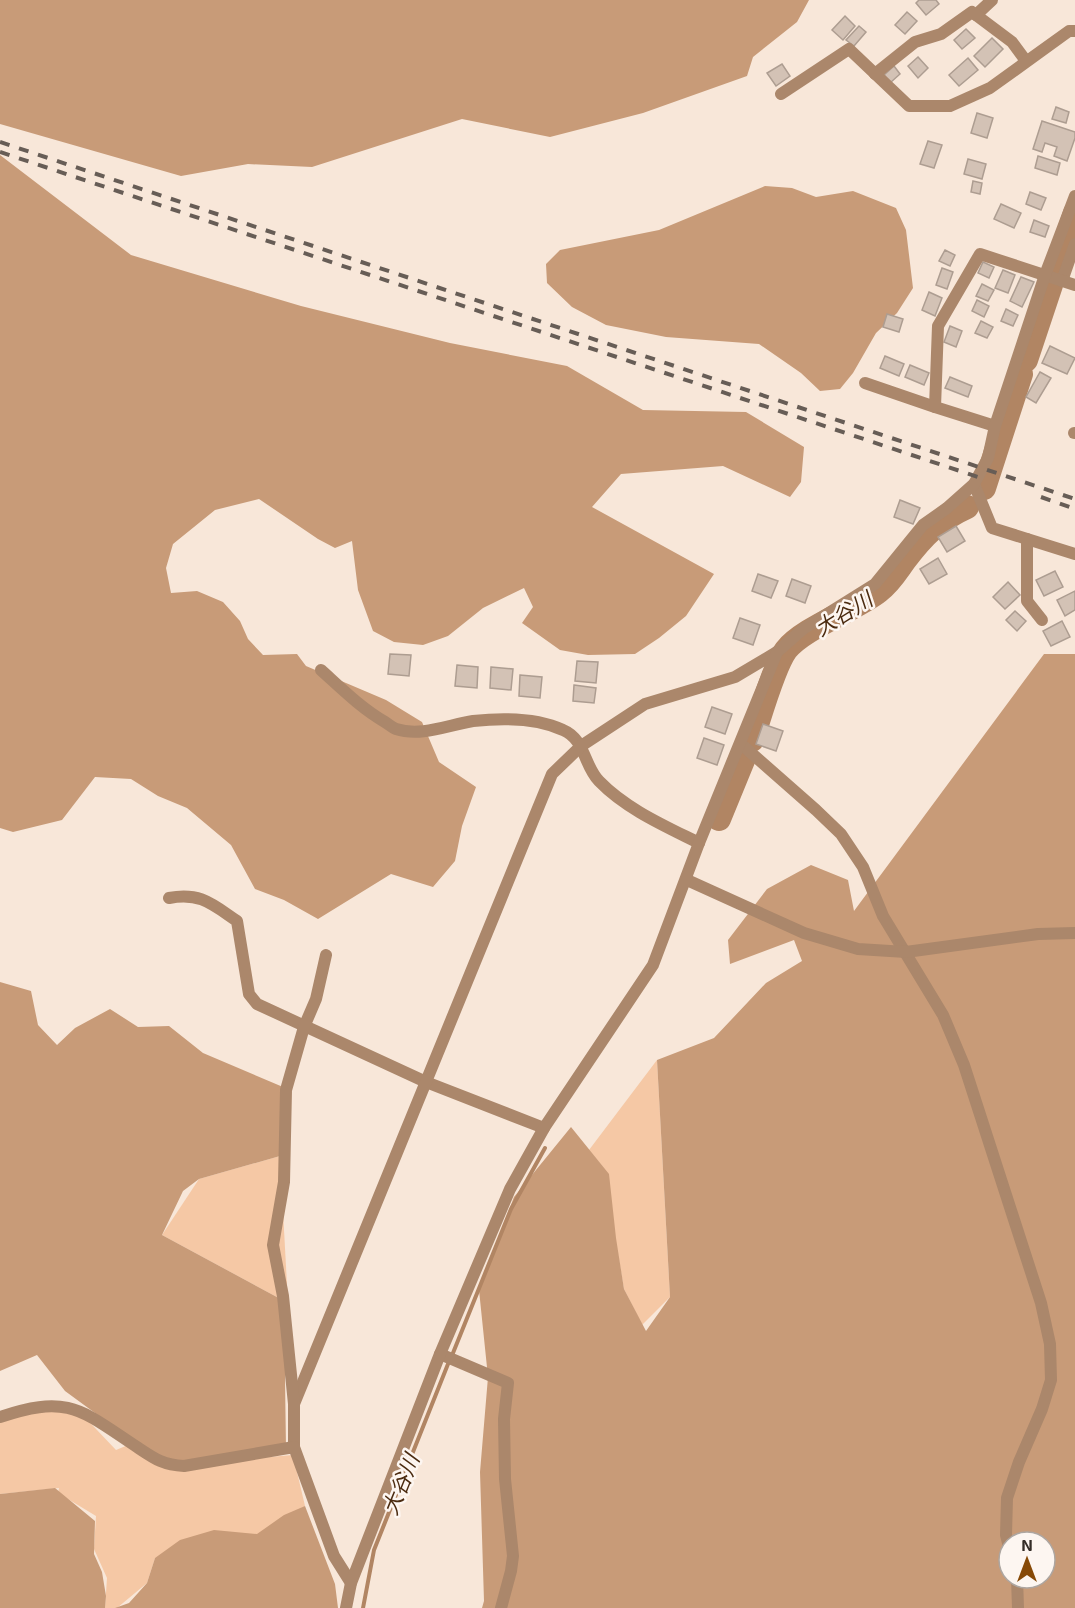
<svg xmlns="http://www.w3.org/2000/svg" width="1075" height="1608" font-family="'Exo 2','Noto Sans JP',sans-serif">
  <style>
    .green { fill: #f5c8a5 }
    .forest { fill: #c89b78; fill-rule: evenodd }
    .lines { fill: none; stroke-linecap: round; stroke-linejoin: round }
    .stream { stroke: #b18563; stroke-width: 4 }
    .river { stroke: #b18563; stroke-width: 24 }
    .building { fill: #d3c2b5; stroke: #ad9d91; stroke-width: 1.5 }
    .minor { stroke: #ab876b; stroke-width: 12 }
    .tertiary { stroke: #ab876b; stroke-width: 12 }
    .rail { stroke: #675d56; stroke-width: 4; stroke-dasharray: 10 10; stroke-linecap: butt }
    .labels { text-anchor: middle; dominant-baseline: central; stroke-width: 5; stroke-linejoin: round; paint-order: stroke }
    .water-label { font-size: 21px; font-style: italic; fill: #4b2b10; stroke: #fdf6f1 }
  </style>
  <rect width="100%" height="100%" fill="#f8e7d9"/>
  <g class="green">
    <path d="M657 1060 670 1297 642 1325 624 1289 603 1167 589 1150Z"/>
    <path d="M280 1156 288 1303 162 1235 199 1179Z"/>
    <path d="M25 1409 78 1410 116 1450 128 1445 173 1465 293 1455 305 1506 264 1536 155 1558 147 1583 117 1608H105L107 1578 94 1549 96 1516 58 1493 59 1488 0 1494V1417Z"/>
  </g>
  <g class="forest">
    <path d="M0 0H809L797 22 753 57 747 76 643 113 550 137 462 119 312 167 248 164 181 176 0 124Z"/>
    <path d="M0 155 131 255 301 306 450 343 567 366 643 410 746 412 804 447 801 482 790 497 723 466 621 474 592 507 714 574 686 616 659 638 635 654 588 655 560 650 522 623 533 607 524 588 483 608 448 636 423 645 394 642 373 631 358 590 352 541 335 548 318 539 259 499 215 510 173 544 166 568 171 593 197 591 223 602 240 621 248 639 263 655 297 654 306 666 386 700 422 722 439 762 476 787 462 826 455 861 433 887 391 874 318 919 284 900 255 889 231 845 187 808 158 796 131 779 95 777 62 820 13 832 0 828Z"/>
    <path d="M765 186 792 188 816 197 853 191 896 208 906 230 913 288 897 313 876 333 853 373 840 389 820 391 801 373 759 344 666 337 606 325 572 307 547 283 546 264 560 250 659 230Z"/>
    <path d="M1044 654H1075V1608H482L484 1601 480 1472 488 1377 479 1290 514 1197 571 1127 609 1174 616 1238 624 1289 646 1331 670 1297 657 1060 714 1038 766 983 802 961 794 940 730 964 728 940 767 889 811 865 848 880 854 911ZM1009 1542H1045V1578H1009Z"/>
    <path d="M0 982 31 991 38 1025 57 1045 75 1028 110 1009 138 1027 169 1026 203 1053 283 1087 280 1156 199 1179 183 1191 162 1235 288 1303 285 1379 286 1449 166 1465 65 1391 37 1355 0 1371Z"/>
    <path d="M55 1488 95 1521 94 1554 102 1572 106 1596 105 1608H0V1494Z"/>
    <path d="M305 1506 335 1584 338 1608H115L129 1603 147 1583 155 1558 180 1540 214 1530 257 1534 284 1515Z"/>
  </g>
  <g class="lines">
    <g class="stream">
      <path d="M453 1353 511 1209 545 1148"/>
      <path d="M363 1608 374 1550 448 1364"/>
    </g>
    <g class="river">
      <path d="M1054 276 1075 213"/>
      <path d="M1026 360 1051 285"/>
      <path d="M984 488 1021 374"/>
      <path d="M752 740C760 717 773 668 786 650 803 628 855 610 879 591 890 583 897 571 905 560 923 536 940 519 967 507"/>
      <path d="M719 819 744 758"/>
    </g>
  </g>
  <g class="building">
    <path d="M919 0H936L939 4 926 15 916 3Z"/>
    <path d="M907 12 917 21 905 34 895 25Z"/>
    <path d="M845 16 855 26 843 40 832 30Z"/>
    <path d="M859 26 866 32 854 46 846 40Z"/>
    <path d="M966 29 975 38 962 49 954 40Z"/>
    <path d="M992 38 1003 49 985 67 974 56Z"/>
    <path d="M918 57 928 68 918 78 908 66Z"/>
    <path d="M968 58 978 70 959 86 949 75Z"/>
    <path d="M782 64 790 76 776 86 767 73Z"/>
    <path d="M894 66 900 74 890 83 884 75Z"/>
    <path d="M1056 107 1069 112 1066 123 1052 119Z"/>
    <path d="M977 113 993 118 987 138 971 133Z"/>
    <path d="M1042 121 1075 132V138L1067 161 1054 156 1057 147 1045 143 1042 152 1033 149Z"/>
    <path d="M928 141 942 145 934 168 920 164Z"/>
    <path d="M1038 156 1060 163 1057 175 1035 168Z"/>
    <path d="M968 159 986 164 982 179 964 174Z"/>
    <path d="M973 181 982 183 980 194 971 192Z"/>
    <path d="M1030 192 1046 198 1041 210 1026 204Z"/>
    <path d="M1001 204 1021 213 1014 228 994 219Z"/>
    <path d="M1034 220 1049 226 1045 237 1030 232Z"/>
    <path d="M945 250 955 255 950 266 939 261Z"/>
    <path d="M983 262 994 267 989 278 978 273Z"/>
    <path d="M942 268 953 272 947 289 936 285Z"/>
    <path d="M1003 270 1015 275 1008 293 995 288Z"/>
    <path d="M1021 277 1034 282 1022 307 1010 301Z"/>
    <path d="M982 284 994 290 988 301 976 296Z"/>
    <path d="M929 292 942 298 935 316 922 310Z"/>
    <path d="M977 300 989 306 984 317 972 311Z"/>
    <path d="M1006 309 1018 315 1013 326 1001 321Z"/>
    <path d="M887 314 903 319 899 332 883 327Z"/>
    <path d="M981 321 993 327 987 338 975 333Z"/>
    <path d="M950 326 962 331 956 347 944 342Z"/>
    <path d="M1050 346 1075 358 1067 374 1042 363Z"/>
    <path d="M885 356 904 364 899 376 880 368Z"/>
    <path d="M910 365 929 373 924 385 905 377Z"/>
    <path d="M1040 372 1051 378 1036 403 1026 397Z"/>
    <path d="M950 377 972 386 968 397 945 388Z"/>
    <path d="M900 500 920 508 913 524 894 517Z"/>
    <path d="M956 526 965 541 947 552 938 537Z"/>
    <path d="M938 558 947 574 929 584 920 569Z"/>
    <path d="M1055 571 1063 587 1044 596 1036 580Z"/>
    <path d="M758 574 778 581 771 598 752 591Z"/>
    <path d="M792 579 811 586 805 603 786 596Z"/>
    <path d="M1008 582 1020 595 1005 609 993 597Z"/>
    <path d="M1075 591V610L1065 616 1057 600Z"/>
    <path d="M1015 611 1026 621 1017 631 1006 620Z"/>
    <path d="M740 618 760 625 753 645 733 638Z"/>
    <path d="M1062 621 1070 637 1051 646 1043 631Z"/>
    <path d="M390 654 411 655 409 676 388 674Z"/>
    <path d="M577 661 598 662 596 683 575 681Z"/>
    <path d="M457 665 478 667 477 688 455 686Z"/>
    <path d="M491 667 513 669 511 690 490 688Z"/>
    <path d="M520 675 542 677 540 698 519 696Z"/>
    <path d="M574 685 596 688 594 703 573 701Z"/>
    <path d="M712 707 732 714 725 734 705 727Z"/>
    <path d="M763 724 783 731 776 751 756 744Z"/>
    <path d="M704 738 724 745 717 765 697 758Z"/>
  </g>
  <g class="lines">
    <g class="minor">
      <path d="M976 15 992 0"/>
      <path d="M875 74 915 42 941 34 972 12 1012 42 1026 61"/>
      <path d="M781 94 849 49 909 106H950L990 88 1069 31H1075"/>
      <path d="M1062 281 1075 244"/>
      <path d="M865 383 935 407"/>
      <path d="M995 426 935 407 938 326 980 254 1075 285"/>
      <path d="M1074 433H1075"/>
      <path d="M974 484 992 528 1075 554"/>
      <path d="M1027 539V601L1042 620"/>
      <path d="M321 670C342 689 361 708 385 722 388 724 393 728 396 729 421 737 448 725 473 721 501 718 537 718 563 730 585 739 584 766 599 781 626 809 665 826 699 843"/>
      <path d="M741 744 816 810 841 834 863 867 883 916 943 1015 964 1065 1041 1303 1050 1344 1051 1380 1042 1409 1019 1462 1007 1498 1006 1535 1009 1547"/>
      <path d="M169 898C200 892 212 904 237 921L249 994 257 1004 426 1082 544 1128"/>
      <path d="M440 1354 508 1383 504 1419 505 1479 513 1556 511 1571 501 1608"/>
      <path d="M294 1404 552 774 581 746 645 704 735 677 777 652"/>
      <path d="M294 1447V1404L283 1296 273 1245 284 1182 286 1090 304 1027 316 999 326 955"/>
      <path d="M1017 1578 1018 1608"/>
    </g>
    <g class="tertiary">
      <path d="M687 880 804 933 858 949 906 952 1038 934 1075 933"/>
      <path d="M0 1417C69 1394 81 1410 137 1447 155 1459 163 1465 184 1466L294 1447 334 1556 351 1583"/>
      <path d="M346 1608 351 1583 440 1354 510 1189 544 1128 653 965 699 843 777 652 803 629 875 584 923 525 947 508 974 484 988 458 995 426 1045 275 1075 196"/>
    </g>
    <g class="rail">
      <path d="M0 142 1075 499"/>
      <path d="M0 152 981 478"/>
      <path d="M1041 497 1075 509"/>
    </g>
  </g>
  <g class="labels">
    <g class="water-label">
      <text transform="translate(843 613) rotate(-32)">大谷川</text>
      <text transform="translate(400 1484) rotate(-68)">大谷川</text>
    </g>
  </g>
  <g transform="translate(1027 1560)"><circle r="28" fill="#fdf6f1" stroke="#ada6a1" stroke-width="1.5"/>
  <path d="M0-4.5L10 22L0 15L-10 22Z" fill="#864907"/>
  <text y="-9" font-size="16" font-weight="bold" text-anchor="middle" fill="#342d28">N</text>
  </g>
</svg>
